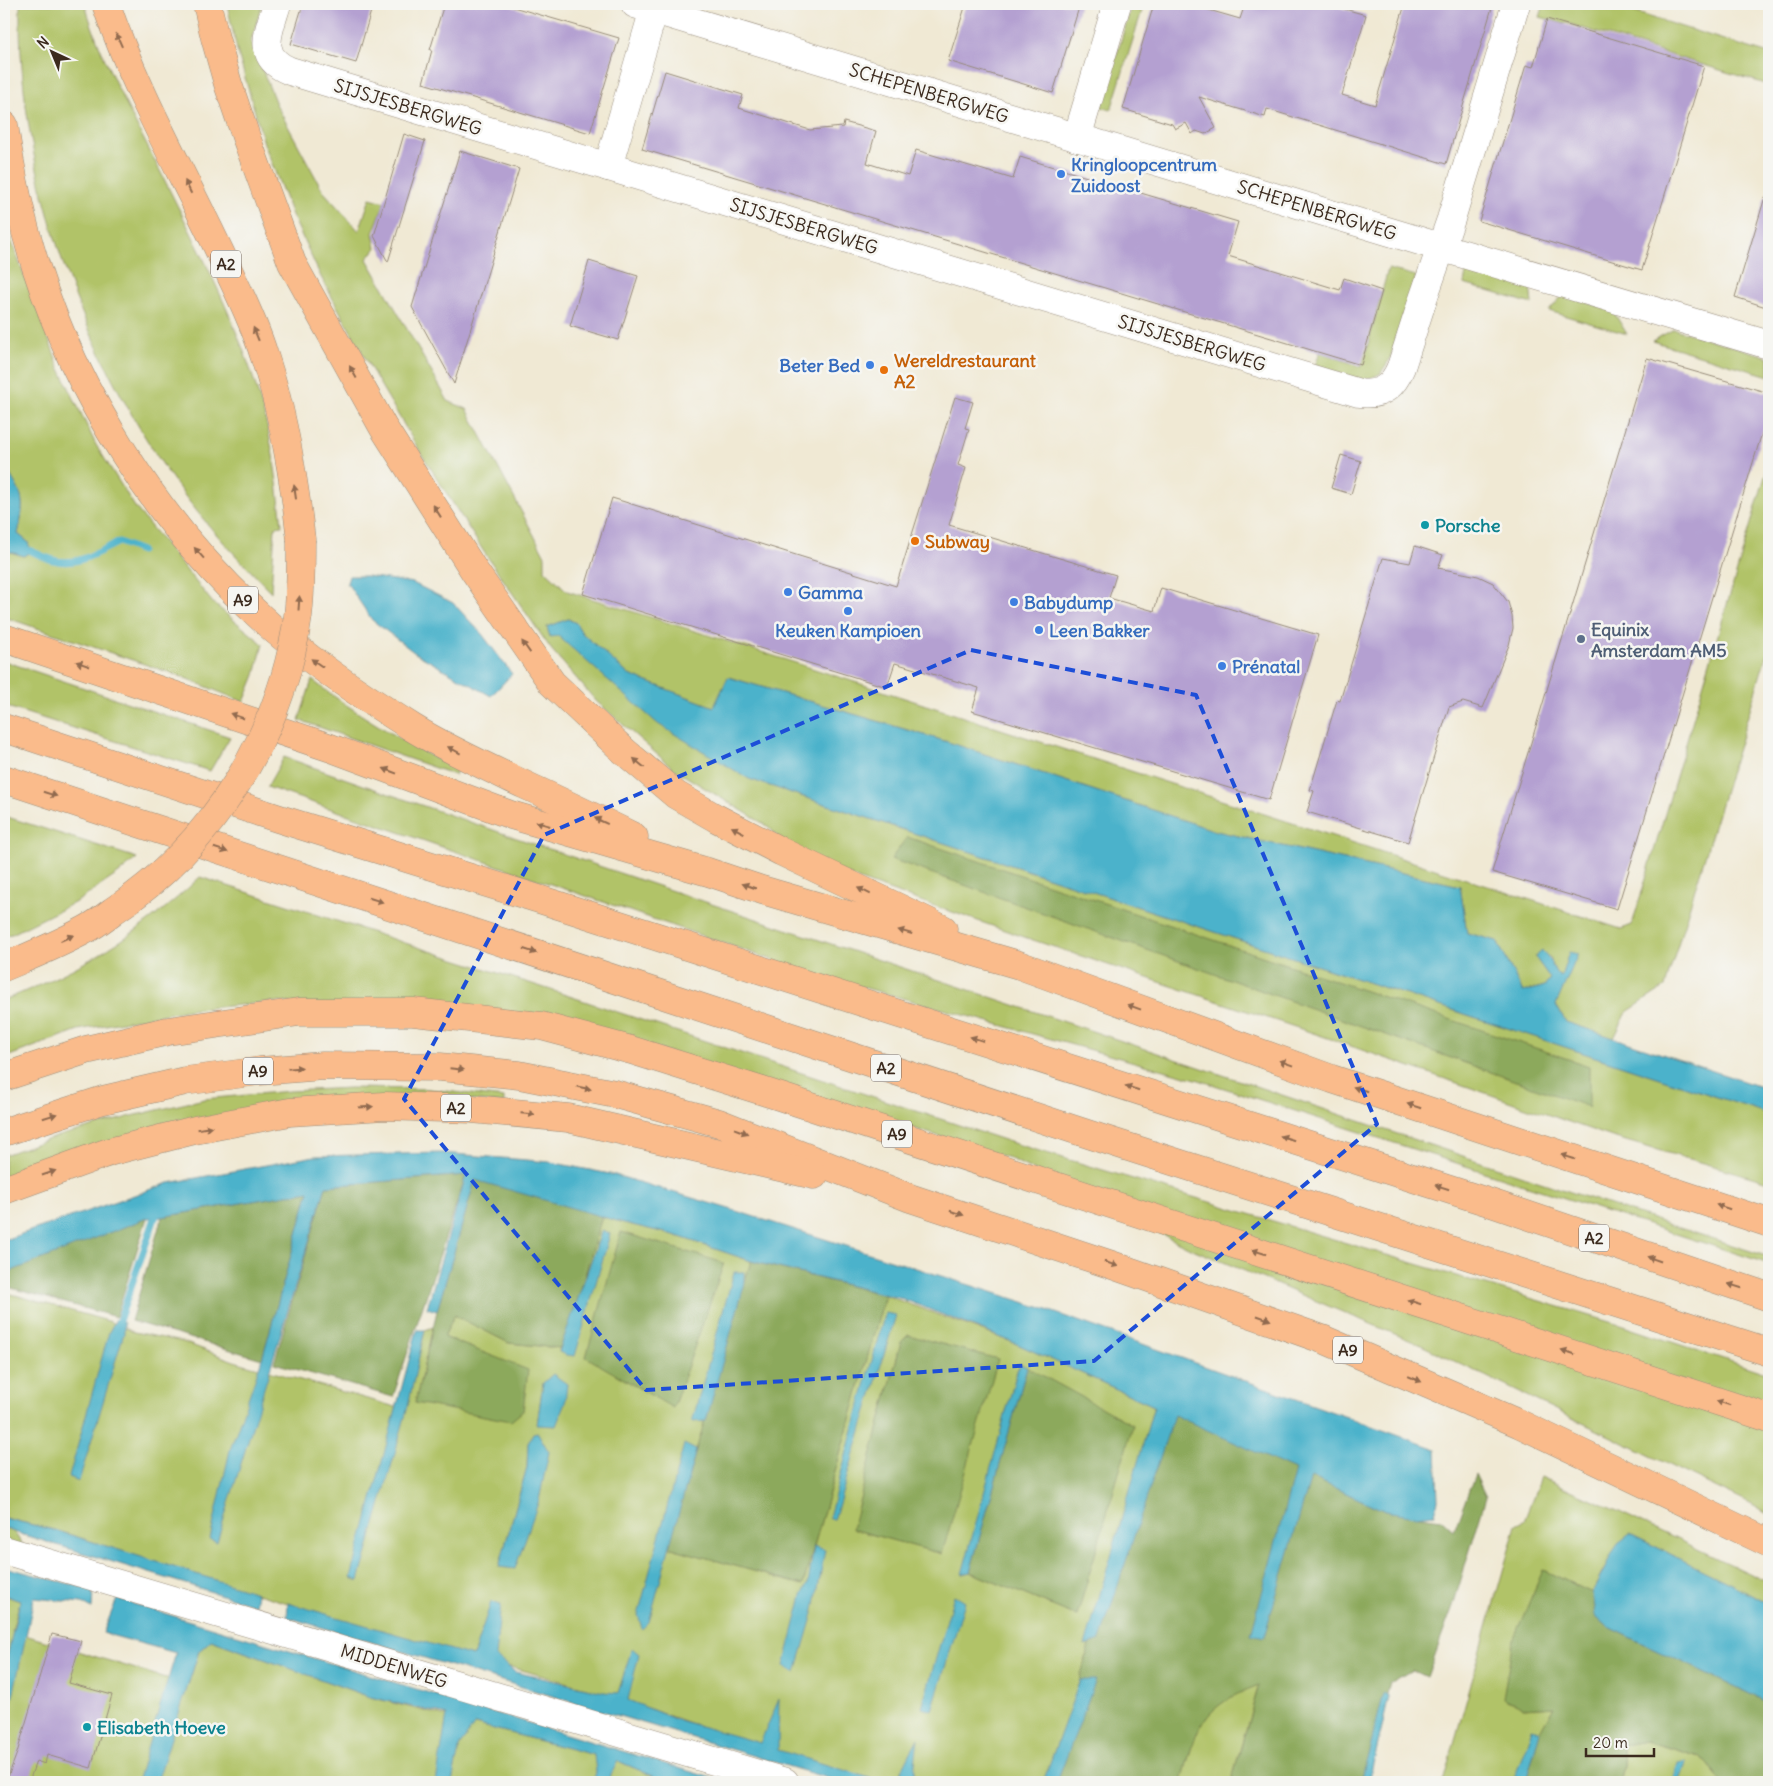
<svg xmlns="http://www.w3.org/2000/svg" width="1773" height="1786" font-family="Delius,sans-serif">
  <style>
    .green { fill: #b1c367; stroke: #767642; fill-rule: evenodd }
    .forest { fill: #8ca95c; stroke: #646a3d }
    .water { fill: #4cb2cb; stroke: #446e74 }
    .lines { fill: none; stroke-linecap: round; stroke-linejoin: round }
    .stream { stroke: #4cb2cb; stroke-width: 7 }
    .building { fill: #b4a0d1 }
    .street-casing { stroke: #968a79; stroke-width: 29 }
    .highway-casing { stroke: #968a79; stroke-width: 29 }
    .street { stroke: #fff; stroke-width: 28 }
    .highway { stroke: #fabb8b; stroke-width: 28 }
    .highway-bridge-casing { stroke: #968a79; stroke-width: 29; stroke-linecap: butt }
    .highway-bridge { stroke: #fabb8b; stroke-width: 28 }
    .oneway { fill: #916b4f }
    .marked { fill: none; stroke: #1d4ed8; stroke-width: 4; stroke-dasharray: 10 6; stroke-linejoin: round }
    .shop-dot { fill: #3f7fe0; stroke: #f6f6f2; stroke-width: 2 }
    .food-dot { fill: #e8710a; stroke: #f6f6f2; stroke-width: 2 }
    .culture-dot { fill: #0f9aa8; stroke: #f6f6f2; stroke-width: 2 }
    .service-dot { fill: #5c6f8a; stroke: #f6f6f2; stroke-width: 2 }
    .labels { text-anchor: middle; dominant-baseline: central; stroke-width: 5; stroke-linejoin: round; paint-order: stroke }
    .shield { fill: #f6f6f2; stroke: #73675e; stroke-width: 1 }
    .shield-label { font-size: 16px; font-weight: bold; fill: #3b2a1e }
    .street-label { font-size: 18px; fill: #3b2a1e; stroke: #f6f6f2 }
    .shop-label { font-size: 18px; font-weight: bold; fill: #366cbe; stroke: #f6f6f2; text-anchor: start }
    .food-label { font-size: 18px; font-weight: bold; fill: #c56008; stroke: #f6f6f2; text-anchor: start }
    .culture-label { font-size: 18px; font-weight: bold; fill: #0d838f; stroke: #f6f6f2; text-anchor: start }
    .service-label { font-size: 18px; font-weight: bold; fill: #4e5e75; stroke: #f6f6f2; text-anchor: start }
  </style>
  <rect width="100%" height="100%" fill="#f6f6f2"/>
  <filter id="ink" filterUnits="userSpaceOnUse"><feTurbulence type="fractalNoise" baseFrequency=".02" numOctaves="2"/><feDisplacementMap in="SourceGraphic" scale="10" xChannelSelector="R" yChannelSelector="G"/><feConvolveMatrix kernelMatrix="1 2 1 2 8 2 1 2 1" color-interpolation-filters="sRGB"/></filter>
  <filter id="wash" filterUnits="userSpaceOnUse"><feTurbulence type="fractalNoise" baseFrequency=".0096" numOctaves="4" result="noise"/><feDisplacementMap in="SourceGraphic" scale="20" xChannelSelector="R" yChannelSelector="G"/><feGaussianBlur stdDeviation="1.12" result="paint"/><feColorMatrix in="noise" values="0 0 0 0 0 0 0 0 0 0 0 0 0 0 0 0 0 1.4 0 .05"/><feComposite in="paint" operator="in"/></filter>
  <g filter="url(#wash)">
    <rect width="100%" height="100%" fill="#f0e9d4"/>
    <g class="green">
      <path d="M20 4H85C102 64 135 121 163 177 201 253 242 331 264 414 274 451 278 489 282 526L275 527 271 592C243 563 213 533 188 500 84 362 17 177 20 4Z"/>
      <path d="M227 4H262L251 41 276 104 323 191 359 231 370 198 385 202 373 233 376 248 367 259 448 401 467 409 545 556V570L567 591 743 646 1621 929 1632 925 1769 463V647L1665 987 1627 1012 1614 1038 1566 1022 1556 1005 1569 953 1561 977 1556 974 1550 957H1535L1550 978 1545 986 1523 992 1497 941 1467 933 1460 886 1216 831 948 742 728 677 714 707 629 675 582 633 576 623 569 619 547 627 550 637 558 635 749 779 1769 1114V1182L1612 1137 1322 1036 1027 938 860 880 783 843 769 827 675 770 596 701 551 649 484 552 419 450 374 374 321 277 292 215 264 143 237 50Z"/>
      <path d="M1132 4H1144L1111 110 1101 107Z"/>
      <path d="M1544 4H1608L1769 54V85L1566 23 1565 24 1540 17Z"/>
      <path d="M4 222 60 369 96 445 135 507 213 603 263 644 255 675 244 702 180 676 4 617V550L24 556 28 542 18 534C26 498 23 496 4 465Z"/>
      <path d="M1467 267 1530 285 1532 304 1464 284Z"/>
      <path d="M1388 269 1416 276 1390 359 1380 374 1363 381 1315 366 1320 352 1362 367Z"/>
      <path d="M1563 295 1613 311 1627 334 1549 311Z"/>
      <path d="M1674 329 1769 357V376L1652 341Z"/>
      <path d="M4 661 230 737 210 771 4 706Z"/>
      <path d="M312 680C357 715 406 743 457 770L455 775 299 720Z"/>
      <path d="M284 757C551 852 820 940 1089 1030 1316 1106 1542 1184 1769 1257V1264L1196 1079 808 972 267 787Z"/>
      <path d="M4 816 137 858 119 873 78 901 12 934 4 935Z"/>
      <path d="M200 877 551 990 1013 1143 1623 1326 1769 1374V1513L1421 1345 1190 1248 1009 1158 549 1015 271 1002 188 1010 78 1030 4 1058V1000C82 969 139 935 200 877Z"/>
      <path d="M350 1088 429 1089 504 1098V1103L427 1097 4 1180V1155L55 1137 132 1116 204 1099 290 1091Z"/>
      <path d="M602 1216 624 1223 674 1235 751 1261 669 1547 803 1585 885 1295 1017 1344 1154 1406 1052 1782H876L758 1747 604 1693 338 1619 58 1531 4 1518V1292L108 1321 134 1332 183 1342 234 1361 406 1410 425 1330 433 1327 415 1403 476 1350 444 1337 454 1315 509 1343 560 1348 559 1352 610 1234 602 1230 577 1303ZM908 1335 942 1553V1554L853 1529 901 1342ZM1019 1364 1027 1367 1077 1616 970 1572 963 1574ZM543 1383 567 1385 537 1425ZM538 1434 548 1452 539 1500 499 1567 527 1467 528 1443Z"/>
      <path d="M1541 1477 1609 1507 1769 1583V1603L1630 1534 1603 1571 1592 1593 1543 1570 1523 1708 1554 1706 1514 1782H1443L1516 1525 1524 1521Z"/>
      <path d="M4 1528 14 1532 24 1547 4 1541Z"/>
      <path d="M4 1595 20 1601 12 1631 188 1685 199 1651 211 1640 370 1697 618 1761 667 1782H4Z"/>
      <path d="M1259 1684 1231 1782H1182C1196 1726 1202 1706 1259 1684Z"/>
      <path d="M1646 1741 1700 1757 1722 1782H1620C1624 1769 1626 1758 1623 1745Z"/>
    </g>
    <g class="forest">
      <path d="M907 837 1589 1066V1107L891 859Z"/>
      <path d="M466 1175 393 1397 274 1363 326 1186Z"/>
      <path d="M475 1179 602 1216 577 1303 559 1352 560 1348 509 1343 454 1315 444 1337 528 1370 523 1411 511 1421 415 1403 437 1311Z"/>
      <path d="M309 1191 262 1359 131 1321 162 1217Z"/>
      <path d="M147 1218 116 1317 4 1286V1272Z"/>
      <path d="M621 1232 724 1263 673 1408 586 1357Z"/>
      <path d="M751 1261 885 1295 803 1585 668 1547Z"/>
      <path d="M908 1335 998 1359 942 1554 852 1529 901 1342Z"/>
      <path d="M1027 1367 1133 1425 1077 1616 970 1572Z"/>
      <path d="M1154 1406 1200 1425 1385 1511 1441 1519 1454 1531 1475 1474 1486 1497 1453 1606 1427 1677 1412 1670 1390 1683 1363 1782H1231L1259 1685C1202 1706 1196 1727 1182 1782H1052Z"/>
      <path d="M1543 1570 1592 1593 1595 1615 1607 1626 1769 1703V1782H1722L1700 1757 1646 1741 1623 1745C1626 1758 1624 1769 1620 1782H1526L1540 1731 1554 1706 1523 1708 1503 1698 1513 1640Z"/>
    </g>
    <g class="water">
      <path d="M4 465C23 496 26 497 18 534L28 542 31 551 24 556 4 550Z"/>
      <path d="M349 576H367L413 583 453 603 482 634 512 674 491 696 415 653 372 620 347 583Z"/>
      <path d="M568 619 576 623 582 633 629 675 714 707 728 677 948 742 1216 831 1460 886 1467 933 1497 941 1523 992 1545 986 1550 978 1535 957 1542 951C1554 960 1551 971 1561 977L1569 952 1578 954 1556 1005 1566 1022 1764 1088 1769 1086V1114L749 779 658 724 558 636 550 637 547 627Z"/>
      <path d="M442 1153 550 1162 615 1175 736 1211 1039 1307 1436 1449 1438 1500 1435 1514 1416 1516 1385 1511 1311 1477 1264 1637 1251 1634 1295 1470 1174 1415 1100 1640 1085 1646 1154 1406 1017 1344 903 1299 751 1261 674 1235 624 1223 475 1180 437 1311 427 1308 466 1175 326 1186 217 1542 210 1539 230 1450 262 1359 309 1191 162 1217 147 1218 4 1274V1240L169 1183 315 1156Z"/>
      <path d="M602 1230 610 1234 575 1356 566 1355 559 1352Z"/>
      <path d="M734 1272H744V1286L706 1421 692 1422Z"/>
      <path d="M885 1313 896 1315 834 1520 829 1517Z"/>
      <path d="M116 1319 124 1323V1333L79 1481 69 1477 109 1332Z"/>
      <path d="M417 1330H425L407 1410 359 1581 351 1578Z"/>
      <path d="M1019 1364 1027 1367 970 1572 962 1574Z"/>
      <path d="M553 1374 567 1384 565 1403 556 1426 537 1425 543 1383Z"/>
      <path d="M538 1433 549 1452 539 1500 515 1569 499 1567 527 1467 528 1443 533 1434Z"/>
      <path d="M684 1444 696 1450 649 1622 642 1629 638 1615Z"/>
      <path d="M4 1518 58 1531 257 1593 255 1605 14 1532 4 1528Z"/>
      <path d="M1630 1534 1769 1603V1703L1607 1626 1595 1615 1592 1593 1618 1543Z"/>
      <path d="M814 1546 825 1550 814 1610 796 1672 784 1666 802 1596 808 1584Z"/>
      <path d="M4 1567 93 1590 92 1609 82 1603 34 1598 4 1738V1670L20 1601 4 1595Z"/>
      <path d="M954 1595 965 1602 932 1710 922 1707Z"/>
      <path d="M117 1599 725 1782H667L618 1761 607 1782H593L596 1772 594 1755 475 1724 460 1745 452 1782H436L447 1715 370 1697 211 1640 199 1651 157 1782H137L176 1653 103 1633Z"/>
      <path d="M491 1602 501 1605 495 1656 515 1672 604 1692 618 1693 632 1648 639 1654 628 1700 675 1719 760 1743 779 1699 778 1750 883 1782H841L287 1617 288 1603 473 1656Z"/>
      <path d="M1080 1680H1096L1057 1782H1043Z"/>
      <path d="M1384 1693 1389 1697 1369 1782H1361Z"/>
      <path d="M1532 1729 1540 1731 1526 1782H1513Z"/>
      <path d="M918 1738 913 1782H896Z"/>
      <path d="M1687 1761 1679 1782H1673L1678 1763Z"/>
    </g>
    <g class="lines">
      <g class="stream">
        <path d="M31 551C38 554 45 558 53 560 77 567 98 552 119 542L141 551"/>
        <path d="M119 1321 156 1215"/>
      </g>
    </g>
    <g id="blocks">
      <g class="building">
        <path d="M303 4H373L356 63 291 44Z"/>
        <path d="M444 4H503L619 38 590 133 423 83 432 50H430Z"/>
        <path d="M966 4H1080L1053 93 948 61Z"/>
        <path d="M1154 4H1188L1240 19 1245 4H1327L1366 15 1342 95 1375 105 1405 4H1493L1446 164 1267 109 1265 117 1199 97 1216 128 1205 134 1196 131 1192 134 1186 123 1175 129 1172 124 1123 109Z"/>
        <path d="M1547 19 1704 66 1642 270 1479 221 1526 65 1533 67Z"/>
        <path d="M665 71 743 95 739 108 810 130 843 127 844 122 876 131 867 163 908 176 916 150 1013 179 1020 157 1238 222 1228 256 1340 290 1344 278 1382 291 1361 365 642 149Z"/>
        <path d="M404 134 425 141 388 262 374 236Z"/>
        <path d="M460 151 519 169 454 384 412 307Z"/>
        <path d="M1765 197 1769 198V308L1735 297Z"/>
        <path d="M589 261 638 276 618 340 570 326Z"/>
        <path d="M1647 358 1769 393V410L1617 909 1492 872Z"/>
        <path d="M955 397 973 402 965 428 969 429 958 465 966 468 949 525 1116 575 1109 598 1154 611 1161 588 1318 635 1269 800 972 711 979 688 895 663 887 687 583 594 612 498 896 586Z"/>
        <path d="M1341 455 1361 461 1351 494 1331 488Z"/>
        <path d="M1415 546 1443 555 1438 568 1478 576 1493 583 1508 602 1512 616 1513 628 1509 645 1483 708 1463 702 1449 707 1408 842 1307 812 1314 791 1310 790 1337 700 1340 701 1383 558 1410 563Z"/>
        <path d="M52 1634 81 1641 69 1683 112 1695 91 1768 47 1755 45 1764 36 1761 29 1782H6L17 1753Z"/>
      </g>
    </g>
  </g>
  <g filter="url(#ink)">
    <use href="#blocks" fill-opacity="0" stroke="#968a79" stroke-width="1"/>
    <g class="lines">
      <g class="street-casing">
        <g id="street">
          <path d="M277 4C269 31 255 57 290 71L1359 393C1380 396 1393 387 1401 367L1423 299 1451 219 1516 4"/>
          <path d="M635 4 1440 247 1769 345"/>
          <path d="M1077 138 1117 4"/>
          <path d="M608 167 654 9"/>
          <path d="M4 1550 785 1782"/>
        </g>
      </g>
      <g class="highway-casing">
        <g id="highway">
          <path d="M106 4C138 99 191 187 232 278 244 303 256 329 264 355 284 415 294 478 301 540"/>
          <path d="M207 4 215 38 228 84 246 137 292 263 383 427 475 572 552 683 624 751 676 795 716 818 782 852 943 929"/>
          <path d="M4 125C11 173 21 220 36 267 77 395 156 520 255 612 302 657 358 693 413 728 449 750 487 767 525 785 562 802 598 819 634 837"/>
          <path d="M4 638 331 748 511 815 708 872 762 890 1019 965 1332 1079 1769 1223"/>
          <path d="M4 728 280 819 545 901 1488 1202 1769 1297"/>
          <path d="M4 779 1103 1139 1769 1352"/>
          <path d="M4 967 23 959"/>
          <path d="M4 1077 86 1050 168 1031 299 1012H413L541 1026 631 1050 772 1094 1769 1418"/>
          <path d="M4 1132 103 1100 185 1081 260 1071 323 1066 440 1067 519 1075 615 1094 719 1123 910 1198 1112 1265 1325 1340 1520 1424 1769 1543"/>
          <path d="M4 1190 109 1152 195 1130 290 1112 384 1106 472 1109 568 1118 814 1175"/>
        </g>
      </g>
      <use href="#street" class="street"/>
      <use href="#highway" class="highway"/>
      <g class="highway-bridge-casing">
        <path id="highway-bridge" d="M23 959C44 950 65 941 85 930 95 925 104 918 113 911 212 846 282 734 298 616 301 591 301 565 301 540"/>
      </g>
      <use href="#highway-bridge" class="highway-bridge"/>
    </g>
    <defs><path id="oneway-solid" d="M-6-.8H1V-3.2L6.5 0L1 3.2V.8H-6Z" transform="scale(1.25)"/></defs>
    <g class="oneway">
      <use href="#oneway-solid" transform="translate(119 40) rotate(-114)"/>
      <use href="#oneway-solid" transform="translate(188 187) rotate(-116)"/>
      <use href="#oneway-solid" transform="translate(256 334) rotate(-112)"/>
      <use href="#oneway-solid" transform="translate(353 372) rotate(-119)"/>
      <use href="#oneway-solid" transform="translate(295 492) rotate(-98)"/>
      <use href="#oneway-solid" transform="translate(437 511) rotate(-122)"/>
      <use href="#oneway-solid" transform="translate(199 553) rotate(-131)"/>
      <use href="#oneway-solid" transform="translate(299 603) rotate(-86)"/>
      <use href="#oneway-solid" transform="translate(526 647) rotate(-125)"/>
      <use href="#oneway-solid" transform="translate(317 663) rotate(-145)"/>
      <use href="#oneway-solid" transform="translate(83 664) rotate(-161)"/>
      <use href="#oneway-solid" transform="translate(237 716) rotate(-161)"/>
      <use href="#oneway-solid" transform="translate(454 750) rotate(-152)"/>
      <use href="#oneway-solid" transform="translate(639 763) rotate(-140)"/>
      <use href="#oneway-solid" transform="translate(390 771) rotate(-159)"/>
      <use href="#oneway-solid" transform="translate(50 794) rotate(18)"/>
      <use href="#oneway-solid" transform="translate(601 821) rotate(-155)"/>
      <use href="#oneway-solid" transform="translate(543 824) rotate(-164)"/>
      <use href="#oneway-solid" transform="translate(738 830) rotate(-153)"/>
      <use href="#oneway-solid" transform="translate(221 850) rotate(18)"/>
      <use href="#oneway-solid" transform="translate(749 886) rotate(-161)"/>
      <use href="#oneway-solid" transform="translate(864 891) rotate(-154)"/>
      <use href="#oneway-solid" transform="translate(376 900) rotate(18)"/>
      <use href="#oneway-solid" transform="translate(905 932) rotate(-164)"/>
      <use href="#oneway-solid" transform="translate(67 938) rotate(-25)"/>
      <use href="#oneway-solid" transform="translate(530 951) rotate(18)"/>
      <use href="#oneway-solid" transform="translate(1134 1007) rotate(-160)"/>
      <use href="#oneway-solid" transform="translate(977 1039) rotate(-162)"/>
      <use href="#oneway-solid" transform="translate(1286 1063) rotate(-160)"/>
      <use href="#oneway-solid" transform="translate(295 1068) rotate(-5)"/>
      <use href="#oneway-solid" transform="translate(457 1069) rotate(6)"/>
      <use href="#oneway-solid" transform="translate(584 1088) rotate(11)"/>
      <use href="#oneway-solid" transform="translate(1132 1088) rotate(-162)"/>
      <use href="#oneway-solid" transform="translate(1360 1089) rotate(-162)"/>
      <use href="#oneway-solid" transform="translate(1414 1106) rotate(-162)"/>
      <use href="#oneway-solid" transform="translate(366 1107) rotate(-4)"/>
      <use href="#oneway-solid" transform="translate(528 1114) rotate(5)"/>
      <use href="#oneway-solid" transform="translate(50 1116) rotate(-17)"/>
      <use href="#oneway-solid" transform="translate(205 1128) rotate(-10)"/>
      <use href="#oneway-solid" transform="translate(741 1131) rotate(21)"/>
      <use href="#oneway-solid" transform="translate(1287 1138) rotate(-162)"/>
      <use href="#oneway-solid" transform="translate(1568 1157) rotate(-162)"/>
      <use href="#oneway-solid" transform="translate(49 1173) rotate(-19)"/>
      <use href="#oneway-solid" transform="translate(1442 1187) rotate(-162)"/>
      <use href="#oneway-solid" transform="translate(1723 1207) rotate(-162)"/>
      <use href="#oneway-solid" transform="translate(957 1213) rotate(18)"/>
      <use href="#oneway-solid" transform="translate(1259 1252) rotate(-162)"/>
      <use href="#oneway-solid" transform="translate(1654 1259) rotate(-161)"/>
      <use href="#oneway-solid" transform="translate(1111 1264) rotate(19)"/>
      <use href="#oneway-solid" transform="translate(1735 1286) rotate(-162)"/>
      <use href="#oneway-solid" transform="translate(1414 1302) rotate(-162)"/>
      <use href="#oneway-solid" transform="translate(1264 1318) rotate(19)"/>
      <use href="#oneway-solid" transform="translate(1568 1352) rotate(-162)"/>
      <use href="#oneway-solid" transform="translate(1415 1379) rotate(23)"/>
      <use href="#oneway-solid" transform="translate(1723 1403) rotate(-162)"/>
    </g>
  </g>
  <path class="marked" d="M971 650 1196 695 1377 1124 1094 1361 646 1390 404 1099 544 835Z"/>
  <g class="shop-dot">
    <circle cx="1061" cy="174" r="5"/>
    <circle cx="870" cy="365" r="5"/>
    <circle cx="788" cy="592" r="5"/>
    <circle cx="1014" cy="602" r="5"/>
    <circle cx="848" cy="611" r="5"/>
    <circle cx="1039" cy="630" r="5"/>
    <circle cx="1222" cy="666" r="5"/>
  </g>
  <g class="food-dot">
    <circle cx="884" cy="370" r="5"/>
    <circle cx="915" cy="541" r="5"/>
  </g>
  <g class="culture-dot">
    <circle cx="1425" cy="525" r="5"/>
    <circle cx="87" cy="1727" r="5"/>
  </g>
  <circle class="service-dot" cx="1581" cy="639" r="5"/>
  <g class="labels">
    <g class="shield">
      <rect x="211" y="250.5" width="30" height="27" rx="4"/>
      <rect x="228" y="586.5" width="30" height="27" rx="4"/>
      <rect x="871" y="1054.5" width="30" height="27" rx="4"/>
      <rect x="243" y="1057.5" width="30" height="27" rx="4"/>
      <rect x="441" y="1094.5" width="30" height="27" rx="4"/>
      <rect x="882" y="1120.5" width="30" height="27" rx="4"/>
      <rect x="1579" y="1224.5" width="30" height="27" rx="4"/>
      <rect x="1333" y="1336.5" width="30" height="27" rx="4"/>
    </g>
    <g class="shield-label">
      <text x="226" y="264">A2</text>
      <text x="243" y="600">A9</text>
      <text x="886" y="1068">A2</text>
      <text x="258" y="1071">A9</text>
      <text x="456" y="1108">A2</text>
      <text x="897" y="1134">A9</text>
      <text x="1594" y="1238">A2</text>
      <text x="1348" y="1350">A9</text>
    </g>
    <g class="street-label">
      <text transform="translate(929 93) rotate(17)">SCHEPENBERGWEG</text>
      <text transform="translate(408 107) rotate(17)">SIJSJESBERGWEG</text>
      <text transform="translate(1317 210) rotate(17)">SCHEPENBERGWEG</text>
      <text transform="translate(804 226) rotate(17)">SIJSJESBERGWEG</text>
      <text transform="translate(1192 343) rotate(17)">SIJSJESBERGWEG</text>
      <text transform="translate(394 1666) rotate(17)">MIDDENWEG</text>
    </g>
    <g class="shop-label">
      <text x="1071" y="164">Kringloopcentrum<tspan x="1071" dy="21">Zuidoost</tspan></text>
      <text x="860" y="365" text-anchor="end">Beter Bed</text>
      <text x="798" y="592">Gamma</text>
      <text x="1024" y="602">Babydump</text>
      <text x="848" y="630" text-anchor="middle">Keuken Kampioen</text>
      <text x="1049" y="630">Leen Bakker</text>
      <text x="1232" y="666">Prénatal</text>
    </g>
    <g class="food-label">
      <text x="894" y="360">Wereldrestaurant<tspan x="894" dy="21">A2</tspan></text>
      <text x="925" y="541">Subway</text>
    </g>
    <g class="culture-label">
      <text x="1435" y="525">Porsche</text>
      <text x="97" y="1727">Elisabeth Hoeve</text>
    </g>
    <g class="service-label">
      <text x="1591" y="629">Equinix<tspan x="1591" dy="21">Amsterdam AM5</tspan></text>
    </g>
  </g>
  <rect width="1773" height="1786" fill="none" stroke="#f6f6f2" stroke-width="20"/>
  <g transform="translate(52 52) rotate(316)" stroke="#f6f6f2" stroke-width="4" paint-order="stroke">
  <path d="M0-4L9 19L0 12L-9 19Z" fill="#3b2a1e"/>
  <text y="-8" font-size="14" font-weight="bold" text-anchor="middle" fill="#3b2a1e">N</text>
  </g>
  <path d="M1586 1748v8h68v-8" fill="none" stroke="#3b2a1e" stroke-width="2.5"/>
  <text x="1593" y="1748" font-size="15" fill="#3b2a1e" stroke="#f6f6f2" stroke-width="4" paint-order="stroke">20 m</text>
</svg>
